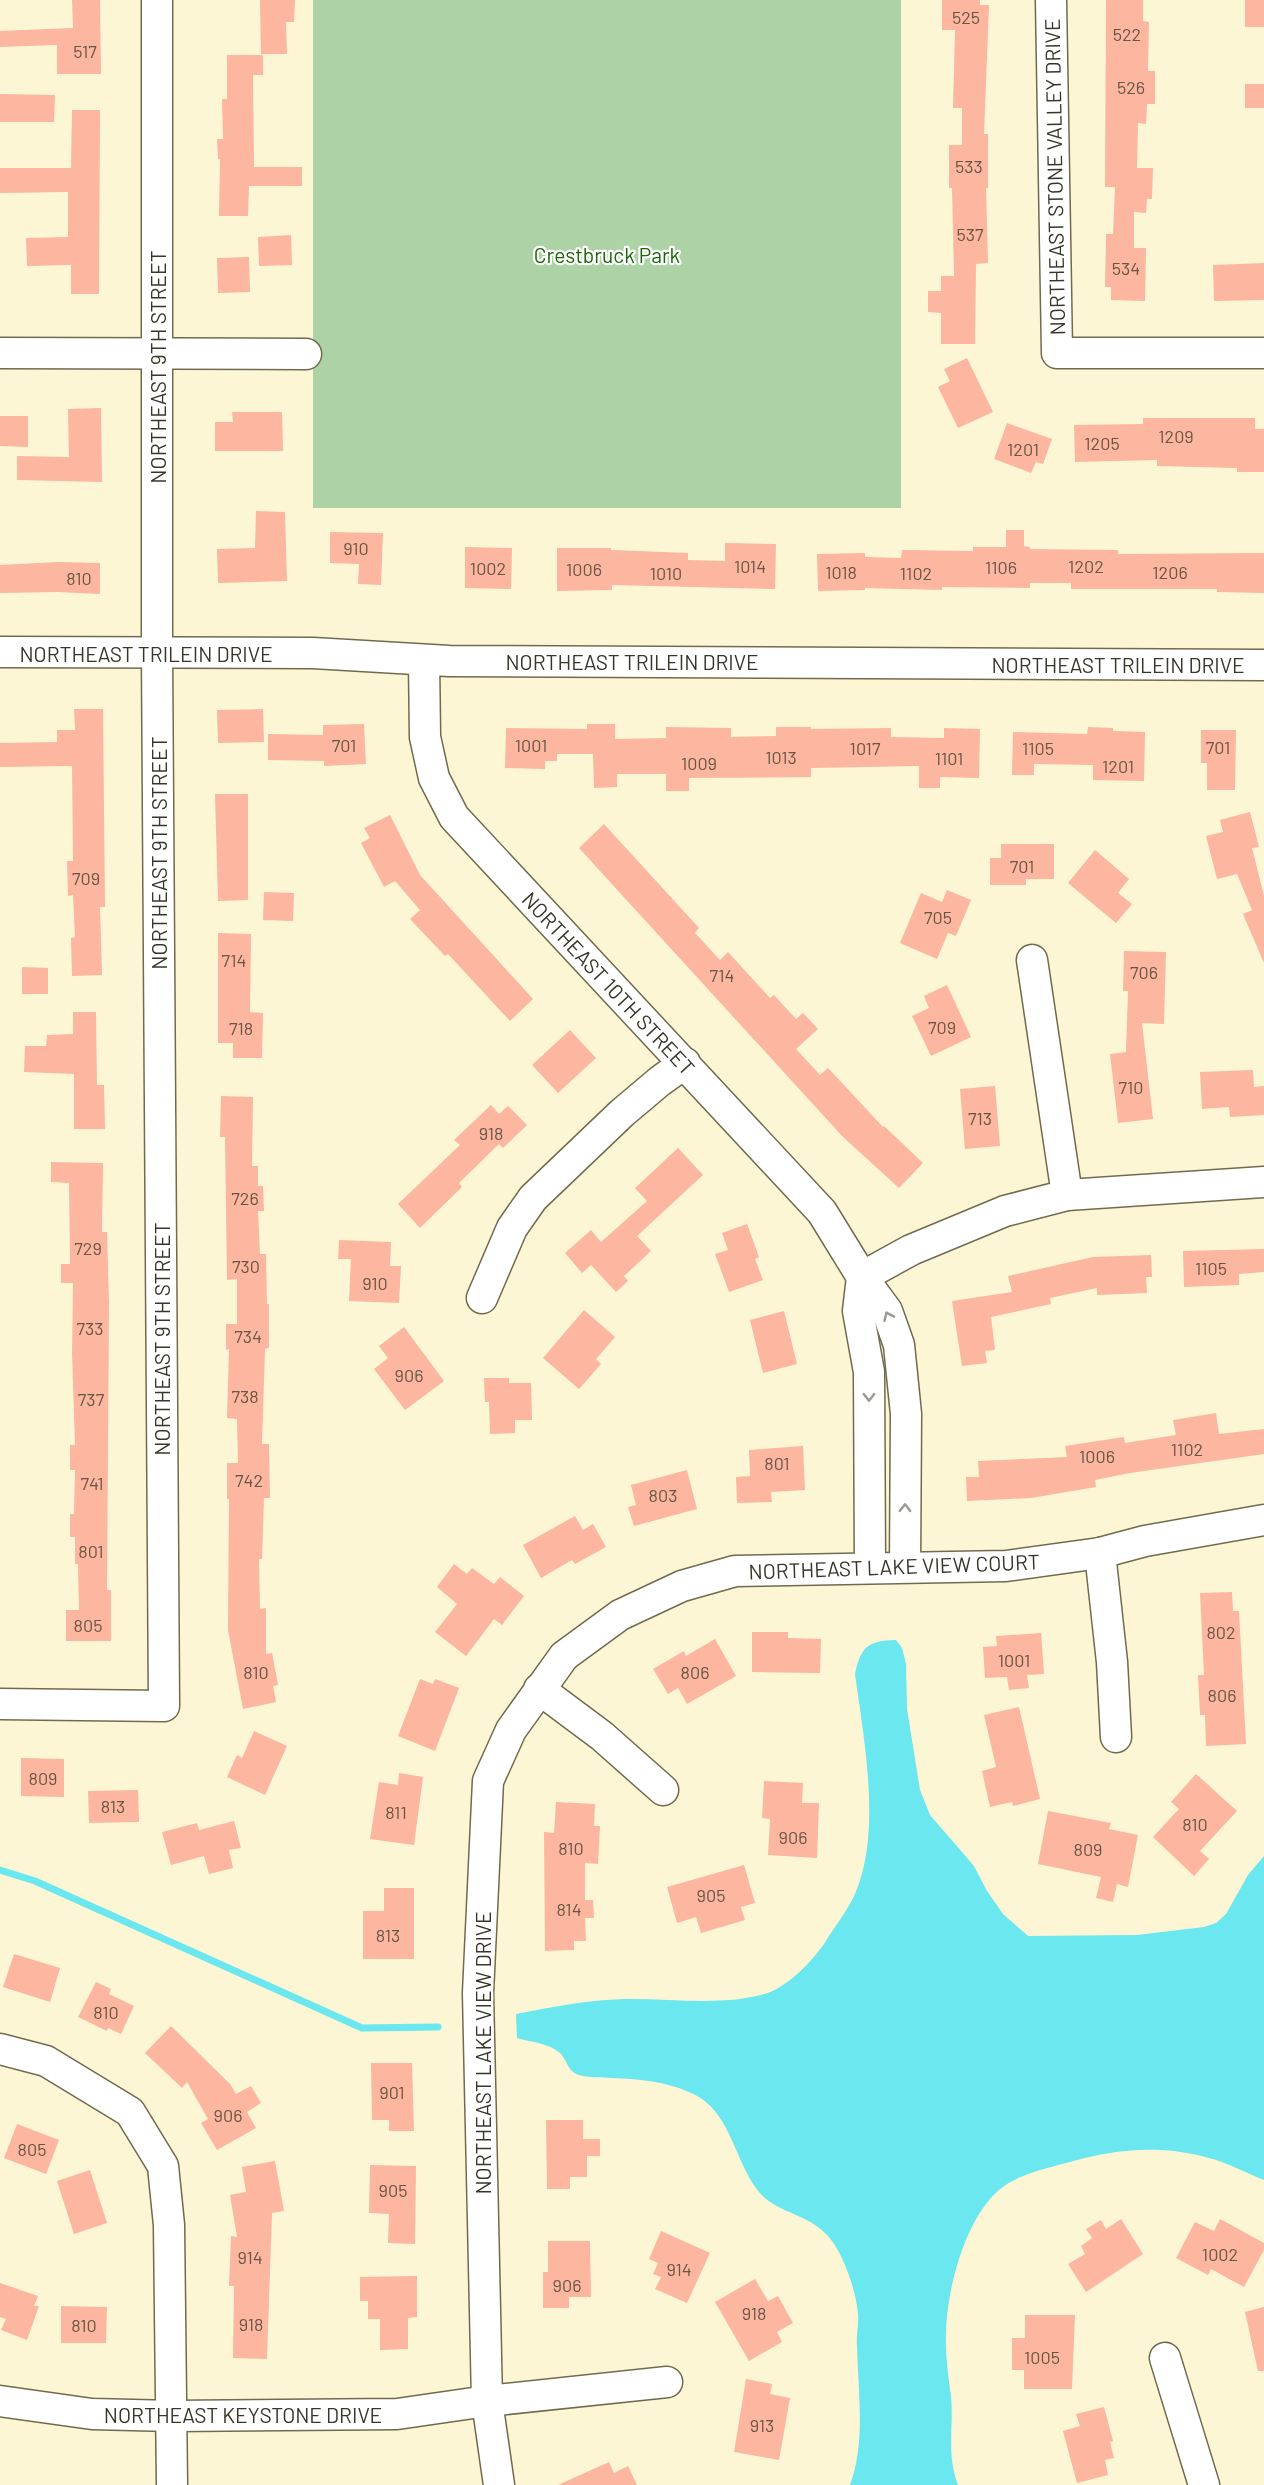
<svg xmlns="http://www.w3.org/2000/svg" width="1264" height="2485" font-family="Barlow,sans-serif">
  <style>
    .green { fill: #acd2a5 }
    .water { fill: #6be7ef }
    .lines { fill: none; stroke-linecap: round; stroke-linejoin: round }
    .stream { stroke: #6be7ef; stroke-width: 7 }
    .building { fill: #fdb69f }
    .minor-casing { stroke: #706b4e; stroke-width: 33 }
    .minor { stroke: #fff; stroke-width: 30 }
    .oneway { stroke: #9c9a94 }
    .labels { text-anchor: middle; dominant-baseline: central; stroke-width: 4.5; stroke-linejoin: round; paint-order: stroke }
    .number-label { font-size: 18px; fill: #695646 }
    .street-label { font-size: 21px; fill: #383629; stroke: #fff }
    .park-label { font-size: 21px; fill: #1b6607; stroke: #fff }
  </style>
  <rect width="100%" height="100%" fill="#fcf6d5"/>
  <rect class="green" x="313" y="0" width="588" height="508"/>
  <path class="water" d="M896 1640 902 1648 906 1664 907 1709 920 1790 930 1815 974 1866 987 1891 1003 1914 1028 1936 1137 1935 1204 1927 1216 1923 1226 1914 1248 1875 1264 1856V2180C1246 2173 1228 2163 1209 2158 1161 2144 1113 2149 1066 2163 1044 2169 1016 2175 999 2190 965 2219 947 2289 946 2332 945 2353 948 2375 951 2396 954 2428 946 2453 958 2485H850C866 2442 858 2391 857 2346 856 2335 859 2324 858 2314 856 2290 843 2252 827 2235 808 2214 776 2213 759 2192 736 2164 731 2116 699 2097 673 2082 640 2079 611 2078 601 2077 589 2078 579 2075 567 2071 568 2061 560 2053 549 2043 530 2042 517 2038L516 2014C552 2007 588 2000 624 1999 669 1998 717 2006 761 1995 785 1990 813 1961 826 1941 835 1926 848 1910 855 1894 882 1832 864 1740 855 1674 861 1646 868 1641 896 1640Z"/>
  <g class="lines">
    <path class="stream" d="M0 1870 35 1881 362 2028 438 2027"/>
  </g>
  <g class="building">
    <path d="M72 0H100L101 74H57V45L0 47V31L73 28Z"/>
    <path d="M260 0H295L294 22H286L287 54H261Z"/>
    <path d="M942 0H980V5H989L984 134H988V188H986L988 263 976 264 975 344H941V313L928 312V291H941V276H954L952 188H949V145H962V108H953L955 30H942Z"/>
    <path d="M1106 0H1143V21L1149 22 1148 71H1155V104H1147L1146 124 1138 123 1137 168H1153L1152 199H1147L1146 213 1134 212V248H1146L1145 301 1111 300V287H1105L1106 234H1113L1115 187H1105Z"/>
    <rect x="1245" y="0" width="19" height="27"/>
    <path d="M227 55H263V75H253L254 167H302V186H249L248 216H219L220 159H218L217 139H223L222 99H227Z"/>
    <rect x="1245" y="84" width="19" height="24"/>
    <path d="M0 94 55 95 54 122H0Z"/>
    <path d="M72 110H100L99 294H71V265L27 266 26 238 68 237V192L0 193V168H71Z"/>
    <path d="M291 235 292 265 259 266 258 237Z"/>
    <path d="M249 257 250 292 218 293 217 258Z"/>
    <path d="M1264 263V300L1214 301 1213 265Z"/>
    <path d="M967 358 993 412 958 428 938 387 950 381 944 369Z"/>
    <path d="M101 408 102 482 17 480V456L69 457 68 409Z"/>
    <path d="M232 412H282L283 451H215V422H233Z"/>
    <path d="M0 416H28V447L0 446Z"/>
    <path d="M1143 418H1255V429H1264V472H1237V468L1157 466V460L1075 462 1074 425 1143 424Z"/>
    <path d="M1007 423 1052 439 1043 464 1036 462 1031 473 994 459Z"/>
    <path d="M256 511 285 512 287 581 218 583 217 549 255 548Z"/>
    <path d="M1006 530H1024V546L1030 547V549L1118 550V554L1264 553V593L1217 592V589H1071V583H1030V588L942 587V590L865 588V590L818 591 817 554 865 553V557L901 558 902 550 973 551V547H1006Z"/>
    <path d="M330 532 383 533 381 585 358 584 359 564 330 563Z"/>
    <path d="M725 543 776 544 775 589 612 585V590L557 591V548H611V550L688 553V560L725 561Z"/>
    <path d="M465 547 512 548 511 589 465 588Z"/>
    <path d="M58 562 100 563V594L58 592 0 593V565Z"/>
    <path d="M74 709H103L105 907H100L102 975 72 976 71 938 75 937 73 895 68 896 67 861H73L72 766 0 767V743L57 742V730H75Z"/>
    <path d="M263 709 264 742 218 743 217 710Z"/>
    <path d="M364 724 366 764 324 766V761L268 760V734L323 735V725Z"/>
    <path d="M587 724H615V739L666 738V727L731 728V737L776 736V727H811V729L891 728V737L944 738V728L980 729 979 778 940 777V788H919V766L811 768V777L689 778V791H666V774H617V787L594 788 593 754H557V761H545V769L505 768 506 728 587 729Z"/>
    <path d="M1088 727 1113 728V731L1145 732 1144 781 1093 780V765L1034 764V775H1012L1013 732 1087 734Z"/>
    <path d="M1201 730H1236L1235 790H1207V763H1201Z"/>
    <path d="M215 794H248V900L218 901Z"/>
    <path d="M1250 812 1259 847 1252 848 1264 896V963L1243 914 1252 910 1237 874 1217 879 1206 836 1223 832 1220 820Z"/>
    <path d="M390 815 420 875 533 999 510 1021 448 954 445 956 410 919 420 910 395 881 384 887 361 843 370 838 364 828Z"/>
    <path d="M604 824 699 928 695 933 720 960 728 952 770 998 774 995 796 1019 803 1013 818 1029 796 1049 820 1075 828 1068 883 1127 884 1126 923 1163 899 1188 843 1137 579 848Z"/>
    <path d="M1001 844H1054V879H1026V885H990V858H1001Z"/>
    <path d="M1095 850 1129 879 1118 893 1132 904 1116 923 1068 883Z"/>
    <path d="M947 890 971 900 956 936 948 933 937 959 900 943 921 893 942 902Z"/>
    <path d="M264 892 294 893 293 921 263 920Z"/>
    <path d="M218 933 251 934 250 1012 263 1013 262 1058H233V1043H218Z"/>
    <path d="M1124 951 1166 952 1164 1024 1142 1023 1153 1119 1118 1123 1110 1054 1126 1052 1128 991H1123Z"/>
    <path d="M22 967 48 968V994H22Z"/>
    <path d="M947 985 971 1037 931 1056 912 1016 929 1008 924 996Z"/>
    <path d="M73 1012H96L97 1085H104L105 1129H74V1074L24 1072 25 1046H46L47 1035 73 1034Z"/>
    <path d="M570 1030 596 1058 558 1093 532 1065Z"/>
    <path d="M1253 1070 1254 1087 1264 1086V1115L1230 1117 1229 1107 1202 1109 1200 1072Z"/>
    <path d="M995 1086 1000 1146 965 1149 960 1089Z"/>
    <path d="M221 1096 253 1097 252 1166H258V1186H263L264 1211H258L260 1254H266L267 1304H269V1348L265 1349 262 1444H269L270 1498H264L262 1559H259L260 1609 266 1608V1654L272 1653 278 1685 273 1686 276 1702 243 1709 228 1630 229 1499H227V1463H238L237 1419 227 1418 229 1349 226 1350V1324H237V1279L227 1280 225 1137H220Z"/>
    <path d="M491 1105 499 1114 508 1106 527 1125 503 1148 499 1144 459 1183 462 1187 420 1228 398 1204 460 1145 454 1140Z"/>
    <path d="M678 1148 703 1175 637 1236 651 1251 624 1276 628 1281 616 1292 591 1265 582 1273 565 1253 591 1230 601 1242 647 1201 635 1188Z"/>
    <path d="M51 1162 103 1163 102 1232H107L109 1303 107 1590H111V1641H66V1610H79L78 1564H75V1537H70V1514H74L75 1470H70V1445H75L72 1353 73 1283H61V1264H70L69 1183 51 1182Z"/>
    <path d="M747 1224 759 1257 755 1259 763 1280 729 1292 715 1254 728 1250 722 1233Z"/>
    <path d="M339 1240 391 1242 390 1266H401L399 1303 349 1301 351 1259H338Z"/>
    <path d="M1264 1249V1272L1239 1274V1285L1184 1287 1183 1251Z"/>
    <path d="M1151 1255 1152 1277H1146L1147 1293 1097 1295V1288L1050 1298 1051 1304 991 1317 995 1350 985 1351 987 1363 962 1366 952 1301 1012 1292 1008 1276 1093 1257Z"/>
    <path d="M584 1310 615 1337 596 1359 601 1364 579 1389 543 1358Z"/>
    <path d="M784 1311 797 1364 763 1373 750 1320Z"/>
    <path d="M404 1327 444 1381 405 1410 374 1369 388 1358 379 1346Z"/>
    <path d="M484 1378H509V1383H531L532 1420H515V1433L490 1434 489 1402H485Z"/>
    <path d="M1216 1413 1219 1434 1264 1429V1454L1130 1473 1095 1480 1096 1487 1031 1498 967 1501 966 1477H979L978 1461 1067 1457 1065 1446 1124 1437 1125 1443 1176 1435 1173 1420Z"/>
    <path d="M803 1446 805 1490 771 1492 772 1502 737 1503 736 1477 750 1476 749 1450Z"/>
    <path d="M687 1470 697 1509 634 1526 628 1507 636 1505 631 1485Z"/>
    <path d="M575 1516 583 1530 593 1524 606 1547 575 1564 572 1560 541 1578 523 1545Z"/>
    <path d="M454 1564 467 1574 472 1568 494 1584 500 1577 524 1596 502 1625 494 1619 466 1656 435 1632 457 1604 437 1587Z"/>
    <path d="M1232 1592 1233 1611H1239L1246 1744 1206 1746 1205 1715H1200L1198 1675H1204L1200 1593Z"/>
    <path d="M752 1632H788V1638L821 1639 820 1673 752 1672Z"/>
    <path d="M1041 1633 1044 1674 1027 1675 1029 1688 1009 1690 1007 1677 985 1678 983 1647 997 1646 996 1636Z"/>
    <path d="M715 1639 736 1676 687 1704 678 1688 668 1694 653 1669 684 1651 686 1656Z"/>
    <path d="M420 1679 433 1684 435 1679 459 1688 435 1751 398 1736Z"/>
    <path d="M1019 1707 1040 1799 1013 1806 1012 1802 990 1807 982 1771 996 1767 984 1715Z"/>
    <path d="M254 1731 287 1746 265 1795 227 1777 237 1755 242 1758Z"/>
    <path d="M21 1758 64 1759V1797L21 1796Z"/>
    <path d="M399 1773 423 1777 414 1845 370 1839 379 1782 398 1785Z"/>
    <path d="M1196 1774 1237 1811 1200 1851 1209 1859 1194 1876 1153 1837 1179 1809 1171 1802Z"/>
    <path d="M764 1781 803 1783 802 1803H819L817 1858 768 1855 770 1819 762 1818Z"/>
    <path d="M138 1790 139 1822 89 1823 88 1791Z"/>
    <path d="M556 1802 595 1804 594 1826H600L598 1864 585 1863V1900H593L594 1918H585L586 1941H574V1950L545 1951 544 1832 554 1833Z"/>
    <path d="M1048 1811 1111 1823 1109 1829 1138 1835 1128 1887 1117 1884 1113 1902 1096 1898 1101 1877 1038 1864Z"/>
    <path d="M234 1821 241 1848 229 1850 233 1868 209 1874 204 1856 171 1865 162 1832 197 1823 199 1830Z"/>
    <path d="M744 1865 755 1903 741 1907 745 1920 701 1933 696 1917 677 1923 667 1887Z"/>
    <path d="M384 1888H414V1959H363V1911H384Z"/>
    <path d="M14 1954 60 1968 50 2002 3 1987Z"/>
    <path d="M96 1982 111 1989 109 1994 134 2006 121 2034 108 2028 107 2031 78 2017Z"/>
    <path d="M171 2026 230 2084 236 2094 251 2086 261 2103 247 2112 256 2128 217 2150 201 2123 208 2119 187 2082 182 2088 145 2053Z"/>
    <path d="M371 2063H412L414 2131H389V2120H372Z"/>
    <path d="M546 2120H583V2139H600V2156H587V2177H570V2189H547Z"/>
    <path d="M17 2124 59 2140 46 2174 4 2158Z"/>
    <path d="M275 2161 284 2211 272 2213 267 2359 233 2358 234 2286H229L231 2236 237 2237 230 2195 246 2192 242 2167Z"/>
    <path d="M370 2165 416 2166 415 2244 388 2243 389 2214 369 2213Z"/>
    <path d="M90 2170 107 2223 74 2234 57 2181Z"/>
    <path d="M1121 2219 1143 2254 1086 2292 1068 2264 1085 2254 1081 2246 1092 2238 1086 2229 1101 2220 1106 2229Z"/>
    <path d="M1220 2219 1264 2243V2250L1244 2287 1211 2269 1208 2275 1176 2258 1195 2222 1214 2231Z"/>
    <path d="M661 2231 710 2253 687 2303 655 2289 661 2277 653 2274 658 2263 649 2259Z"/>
    <path d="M548 2241H590L591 2297H569V2308H543V2272H548Z"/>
    <path d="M417 2276V2317L408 2318V2349L380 2350V2319H368V2301H360V2277Z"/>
    <path d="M755 2279 768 2301 778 2296 793 2323 777 2332 782 2342 749 2361 715 2302Z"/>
    <path d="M0 2283 38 2296 34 2306H39L27 2340 1 2330 6 2319 0 2317Z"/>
    <path d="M61 2306 107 2307 106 2343H61Z"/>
    <path d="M1264 2307V2371H1258L1245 2312Z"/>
    <path d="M1025 2315H1075L1072 2389H1024V2370H1012V2338H1025Z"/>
    <path d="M746 2379 772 2384 770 2394 790 2398 779 2460 734 2452Z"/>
    <path d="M1104 2407 1113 2441 1110 2442 1114 2458 1105 2460 1108 2475 1077 2483 1063 2431 1080 2426 1076 2414Z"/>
    <path d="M609 2462 614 2473 628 2466 637 2485H558Z"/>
  </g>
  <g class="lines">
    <g class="minor-casing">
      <g id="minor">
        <path d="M1051 0 1057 353H1264"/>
        <path d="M0 353 306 354"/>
        <path d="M0 652 313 653 449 661 1264 665"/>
        <path d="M424 660 425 737 434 778 454 817 822 1212 862 1277 887 1311 899 1345 906 1414 905 1567"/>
        <path d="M1032 960 1067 1195"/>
        <path d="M862 1277 911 1250 1005 1211 1067 1195 1264 1182"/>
        <path d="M862 1277 858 1311 869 1372 870 1568"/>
        <path d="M482 1298 512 1228 533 1198 622 1113 660 1081 685 1063"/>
        <path d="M1100 1553 1112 1662 1116 1737"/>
        <path d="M539 1689 602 1736 663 1790"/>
        <path d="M0 1704 164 1706 157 653V0"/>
        <path d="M0 2049 46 2061 130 2112 163 2166 169 2225 172 2485"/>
        <path d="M1165 2358 1204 2485"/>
        <path d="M0 2401 92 2414 173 2416 397 2414 487 2401 667 2382"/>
        <path d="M499 2485 487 2401 478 1993 488 1781 511 1730 564 1656 620 1615 682 1586 735 1571 1006 1566 1100 1553 1145 1541 1264 1520"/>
      </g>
    </g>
    <use href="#minor" class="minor"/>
  </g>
  <defs><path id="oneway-chevron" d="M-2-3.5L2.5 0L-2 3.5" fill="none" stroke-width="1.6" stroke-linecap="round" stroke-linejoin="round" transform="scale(1.5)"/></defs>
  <g class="oneway">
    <use href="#oneway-chevron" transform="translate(888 1316) rotate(-114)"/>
    <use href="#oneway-chevron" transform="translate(869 1397) rotate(90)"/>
    <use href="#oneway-chevron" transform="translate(905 1508) rotate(-89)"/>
  </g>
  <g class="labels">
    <g class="number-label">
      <text x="966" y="17">525</text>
      <text x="1127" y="34">522</text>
      <text x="85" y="51">517</text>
      <text x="1131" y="87">526</text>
      <text x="969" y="166">533</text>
      <text x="970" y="234">537</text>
      <text x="1126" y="268">534</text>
      <text x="1176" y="436">1209</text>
      <text x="1102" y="443">1205</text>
      <text x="1023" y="449">1201</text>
      <text x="356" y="548">910</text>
      <text x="750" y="566">1014</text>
      <text x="1086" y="566">1202</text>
      <text x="1001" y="567">1106</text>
      <text x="488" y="568">1002</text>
      <text x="584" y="569">1006</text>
      <text x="841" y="572">1018</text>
      <text x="1170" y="572">1206</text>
      <text x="666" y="573">1010</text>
      <text x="916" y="573">1102</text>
      <text x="79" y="578">810</text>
      <text x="344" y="745">701</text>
      <text x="531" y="745">1001</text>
      <text x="1218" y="747">701</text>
      <text x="865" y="748">1017</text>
      <text x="1038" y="748">1105</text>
      <text x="781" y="757">1013</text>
      <text x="949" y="758">1101</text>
      <text x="699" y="763">1009</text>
      <text x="1118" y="766">1201</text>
      <text x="1022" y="866">701</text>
      <text x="86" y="878">709</text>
      <text x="938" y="917">705</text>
      <text x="234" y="960">714</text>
      <text x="1144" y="972">706</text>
      <text x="722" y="975">714</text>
      <text x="942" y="1027">709</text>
      <text x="241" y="1028">718</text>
      <text x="1131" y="1087">710</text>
      <text x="980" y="1118">713</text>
      <text x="491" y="1133">918</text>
      <text x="245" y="1198">726</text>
      <text x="88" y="1248">729</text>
      <text x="246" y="1266">730</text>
      <text x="1211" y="1268">1105</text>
      <text x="375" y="1283">910</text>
      <text x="90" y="1328">733</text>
      <text x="248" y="1336">734</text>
      <text x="409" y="1375">906</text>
      <text x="245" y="1396">738</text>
      <text x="91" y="1399">737</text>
      <text x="1187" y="1449">1102</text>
      <text x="1097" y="1456">1006</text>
      <text x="777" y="1463">801</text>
      <text x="249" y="1480">742</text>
      <text x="92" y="1483">741</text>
      <text x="663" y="1495">803</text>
      <text x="91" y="1551">801</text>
      <text x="88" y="1625">805</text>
      <text x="1221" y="1632">802</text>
      <text x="1014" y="1660">1001</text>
      <text x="256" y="1672">810</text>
      <text x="695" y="1672">806</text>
      <text x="1222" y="1695">806</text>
      <text x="43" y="1778">809</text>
      <text x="113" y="1806">813</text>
      <text x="396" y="1812">811</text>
      <text x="1195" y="1824">810</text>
      <text x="793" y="1837">906</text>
      <text x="571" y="1848">810</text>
      <text x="1088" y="1849">809</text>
      <text x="711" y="1895">905</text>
      <text x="569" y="1909">814</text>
      <text x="388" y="1935">813</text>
      <text x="106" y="2012">810</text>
      <text x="392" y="2092">901</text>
      <text x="228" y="2115">906</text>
      <text x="32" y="2149">805</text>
      <text x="393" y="2190">905</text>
      <text x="1220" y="2254">1002</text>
      <text x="250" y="2257">914</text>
      <text x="679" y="2269">914</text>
      <text x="567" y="2285">906</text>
      <text x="754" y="2313">918</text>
      <text x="251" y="2324">918</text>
      <text x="84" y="2325">810</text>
      <text x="1042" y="2357">1005</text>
      <text x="762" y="2425">913</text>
    </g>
    <g class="street-label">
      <text transform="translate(1054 177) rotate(-91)">NORTHEAST STONE VALLEY DRIVE</text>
      <text transform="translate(157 367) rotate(-90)">NORTHEAST 9TH STREET</text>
      <text x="146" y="653">NORTHEAST TRILEIN DRIVE</text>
      <text x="632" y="661">NORTHEAST TRILEIN DRIVE</text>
      <text x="1118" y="664">NORTHEAST TRILEIN DRIVE</text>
      <text transform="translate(158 853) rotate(-90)">NORTHEAST 9TH STREET</text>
      <text transform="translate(609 983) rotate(47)">NORTHEAST 10TH STREET</text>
      <text transform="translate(161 1339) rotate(-90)">NORTHEAST 9TH STREET</text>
      <text transform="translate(894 1566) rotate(-2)">NORTHEAST LAKE VIEW COURT</text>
      <text transform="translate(482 2053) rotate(-90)">NORTHEAST LAKE VIEW DRIVE</text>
      <text x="243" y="2414">NORTHEAST KEYSTONE DRIVE</text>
    </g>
    <g class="park-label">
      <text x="607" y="254">Crestbruck Park</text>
    </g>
  </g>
</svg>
